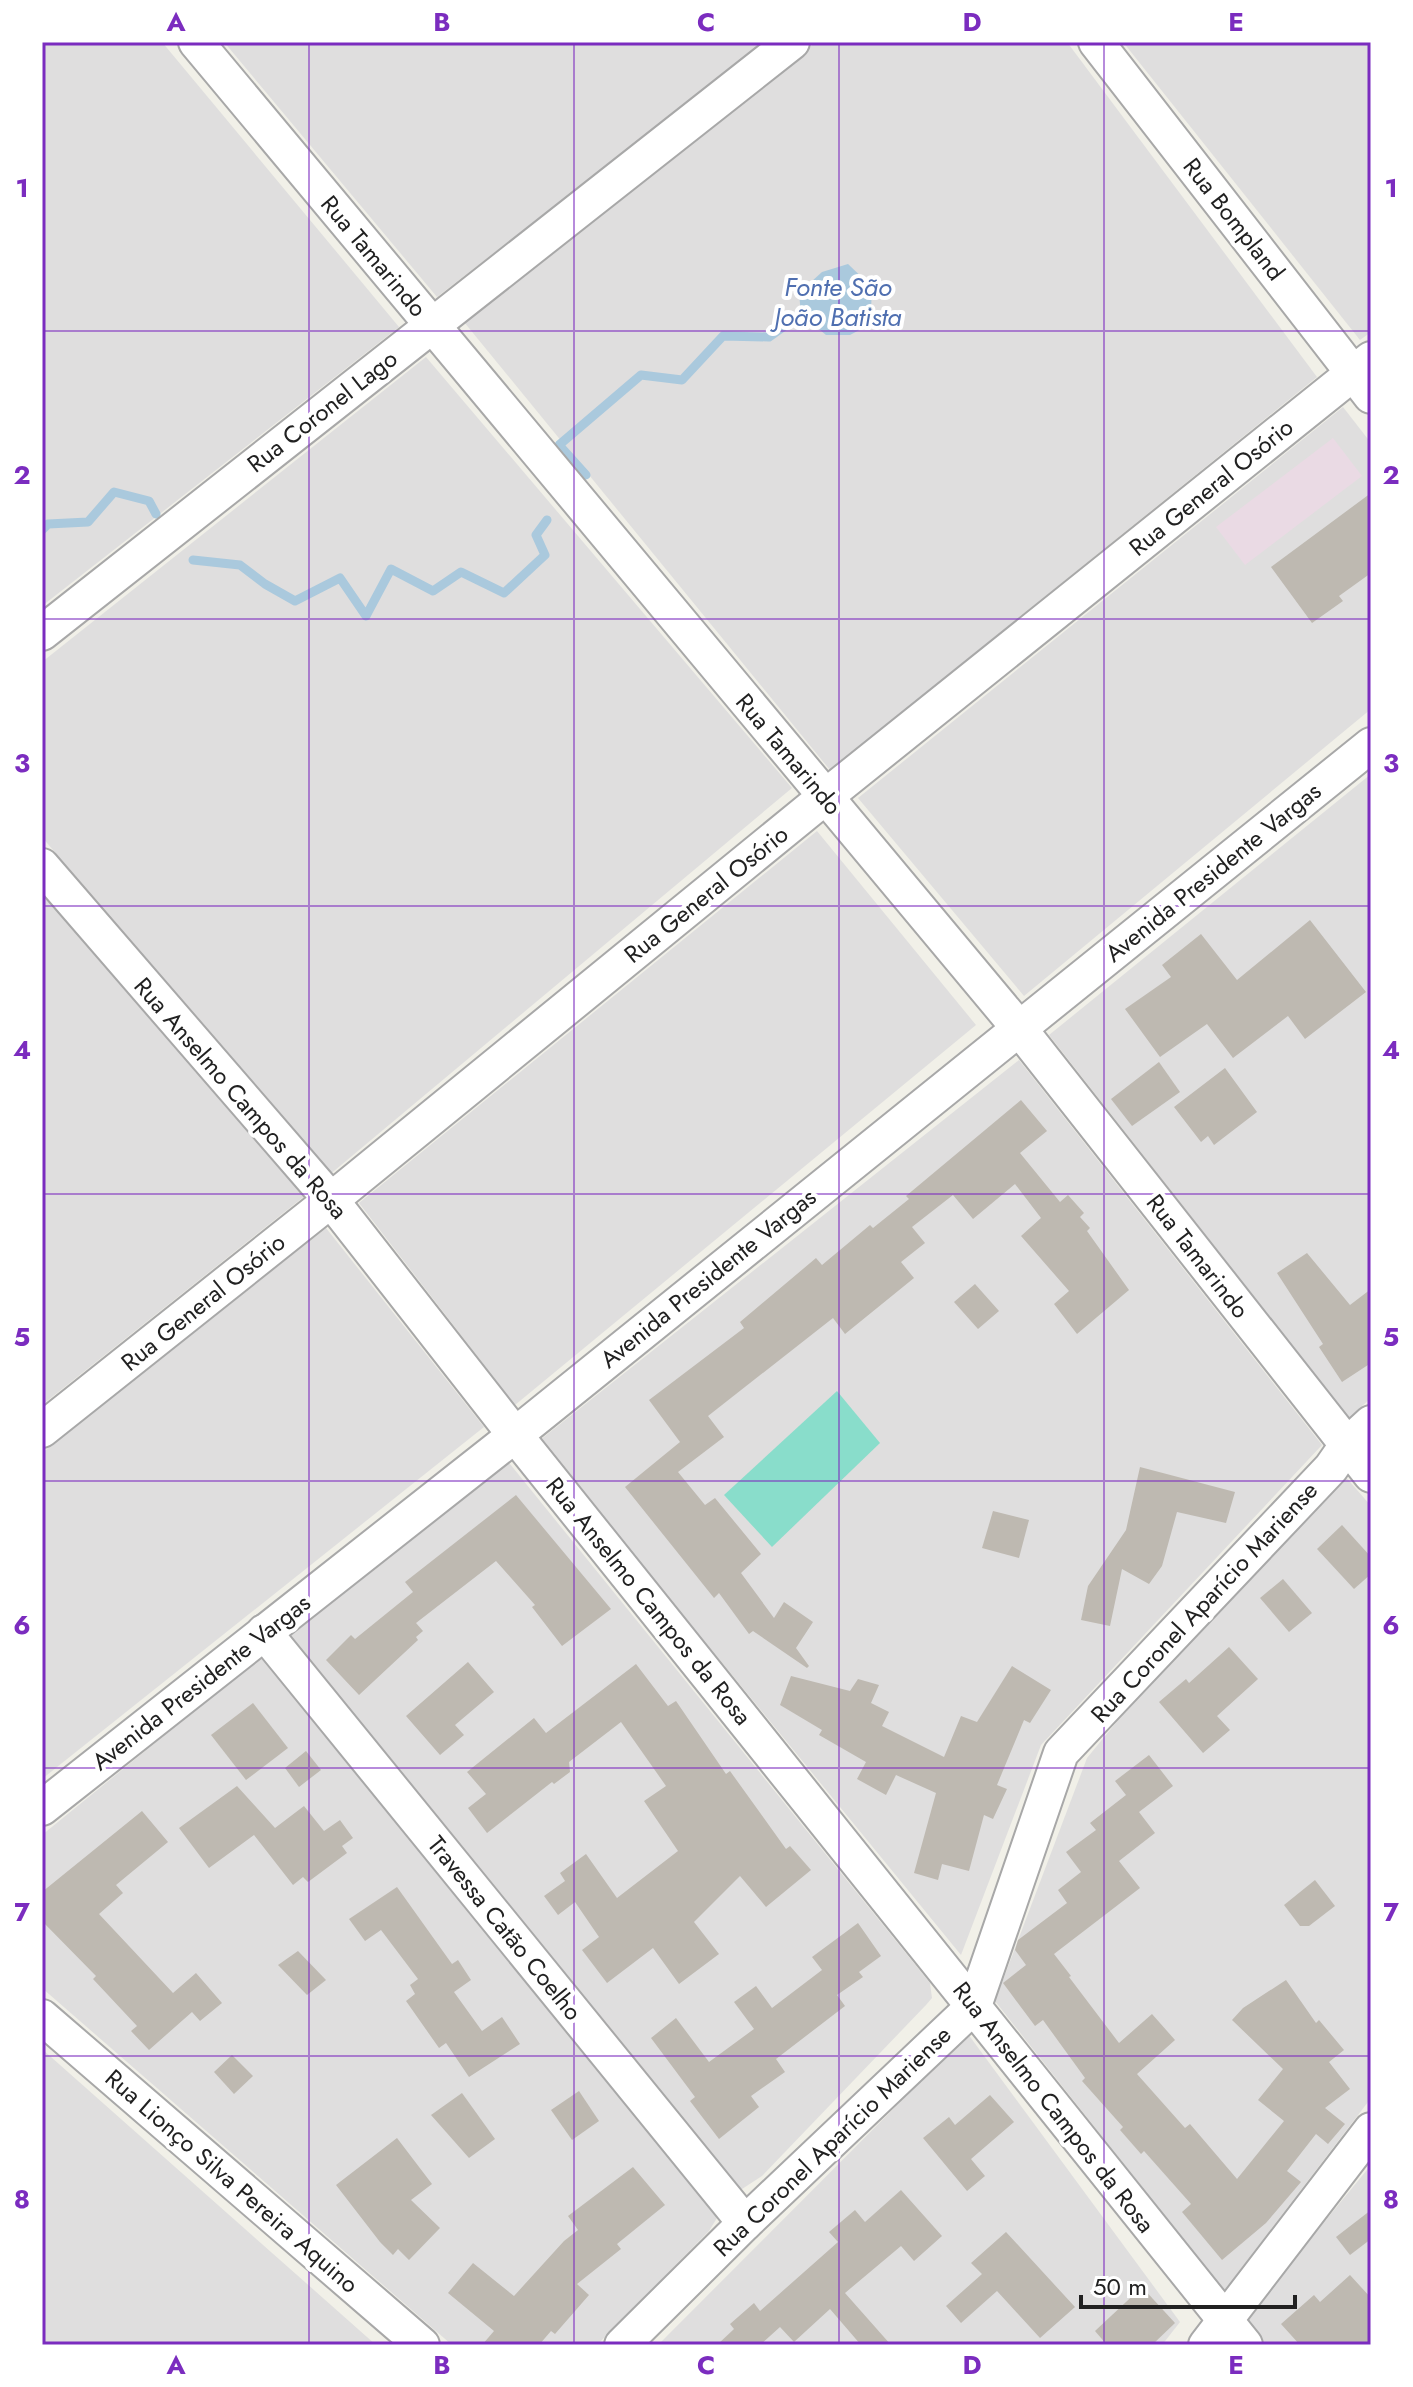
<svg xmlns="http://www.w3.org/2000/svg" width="1413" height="2387" font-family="Jost,sans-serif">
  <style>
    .residential { fill: #dfdede }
    .industrial { fill: #eadae4 }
    .pitch { fill: #89ddcb }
    .water { fill: #aac9dd }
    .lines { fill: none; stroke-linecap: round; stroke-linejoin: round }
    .stream { stroke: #aac9dd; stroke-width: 9 }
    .building { fill: #beb9b1 }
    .street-casing { stroke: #a8a8a8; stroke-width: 38 }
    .street { stroke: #fff; stroke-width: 34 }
    .grid { fill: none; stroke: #7b2cbf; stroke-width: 2; stroke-opacity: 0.55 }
    .labels { text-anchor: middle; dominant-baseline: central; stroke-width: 8; stroke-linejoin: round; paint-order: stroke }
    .street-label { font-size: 24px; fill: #212121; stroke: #fff }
    .water-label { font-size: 26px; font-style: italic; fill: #4f6fb0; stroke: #fff }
    .neatline { fill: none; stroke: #7b2cbf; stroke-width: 3 }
    .grid-label { font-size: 26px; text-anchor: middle; font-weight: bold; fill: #7b2cbf }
  </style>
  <rect width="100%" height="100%" fill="#f1f0e8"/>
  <g class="residential">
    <path d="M42 42H162L399 327 42 606Z"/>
    <path d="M224 42H767L437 297Z"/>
    <path d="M816 42H1067L1317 377 830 770 464 322Z"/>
    <path d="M1123 42H1371V332L1360 340Z"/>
    <path d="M426 357 792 788 328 1176 42 837V662Z"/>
    <path d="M1343 407 1371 443V709L1024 996 858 798Z"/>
    <path d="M1371 774V1398L1349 1418 1049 1035Z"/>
    <path d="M817 831 976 1025 515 1405 359 1203Z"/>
    <path d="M42 888 306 1195 42 1405Z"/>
    <path d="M1019 1060 1322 1445 1041 1745 961 1955 540 1440Z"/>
    <path d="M326 1228 484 1427 42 1779V1453Z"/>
    <path d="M506 1459 930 1983 932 1998 926 2005 762 2176 742 2189 730 2186 289 1637 291 1631Z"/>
    <path d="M1344 1475 1371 1506V2098L1224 2291 995 2001 1087 1758 1165 1663Z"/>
    <path d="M258 1659H264L716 2210 717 2218 709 2231 597 2345H452L42 1988V1835Z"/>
    <path d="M968 2034 1180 2322 1162 2345H658Z"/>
    <path d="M42 2049 376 2345H42Z"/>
    <path d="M1371 2165V2345H1264L1243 2321Z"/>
  </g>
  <path class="industrial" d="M1333 438 1362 476 1245 565 1216 527Z"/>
  <path class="pitch" d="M837 1391 880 1443 772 1547 724 1495Z"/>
  <path class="water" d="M848 264 872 287 871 310 865 327 850 335H826L801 314 799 293 822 272Z"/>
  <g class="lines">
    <g class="stream">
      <path d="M586 475 559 445 641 375 682 380 723 336 769 337 801 314"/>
      <path d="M42 530 48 524 88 522 114 492 149 501 156 514"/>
      <path d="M193 560 240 565 265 584 295 601 340 578 366 616 391 569 433 591 461 572 504 593 545 555 536 535 547 520"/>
    </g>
  </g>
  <g class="building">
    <path d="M1371 493V573L1339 596 1343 601 1312 623 1271 567Z"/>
    <path d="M1310 920 1366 992 1305 1039 1288 1016 1233 1058 1207 1024 1160 1057 1125 1009 1171 977 1162 965 1201 934 1237 980Z"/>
    <path d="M1159 1062 1180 1092 1132 1126 1111 1099Z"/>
    <path d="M1225 1068 1257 1112 1214 1145 1208 1136 1201 1142 1174 1107Z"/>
    <path d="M1021 1100 1047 1131 1020 1153 1060 1202 1068 1195 1084 1213 1080 1217 1090 1228 1087 1231 1129 1290 1077 1334 1054 1304 1069 1291 1021 1236 1041 1218 1015 1184 973 1219 953 1195 912 1227 925 1243 901 1262 914 1278 845 1334 833 1318 708 1416 724 1437 678 1472 705 1505 715 1498 761 1554 741 1573 774 1618 784 1602 813 1622 796 1648 809 1666 807 1668 753 1631 749 1634 719 1593 714 1598 625 1487 680 1442 649 1400 744 1328 740 1322 816 1258 822 1265 870 1225 873 1228 909 1199 906 1196Z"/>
    <path d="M1307 1253 1350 1305 1371 1289V1363L1342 1382 1319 1347 1323 1344 1277 1273Z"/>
    <path d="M975 1284 999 1311 978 1329 954 1302Z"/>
    <path d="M1140 1467 1235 1492 1226 1523 1177 1512 1162 1566 1149 1584 1122 1569 1110 1626 1081 1620 1088 1586 1126 1530Z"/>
    <path d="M516 1495 611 1609 562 1646 532 1607 535 1605 496 1561 416 1623 423 1631 416 1637 418 1640 359 1695 326 1660 351 1635 355 1639 413 1592 405 1582Z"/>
    <path d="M993 1511 1029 1520 1019 1558 982 1548Z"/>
    <path d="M1342 1525 1371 1557V1574L1354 1589 1317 1549Z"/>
    <path d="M1283 1579 1312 1613 1289 1632 1260 1598Z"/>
    <path d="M1229 1647 1258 1679 1217 1716 1230 1730 1203 1753 1159 1702 1186 1679 1189 1683Z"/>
    <path d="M468 1662 494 1692 455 1725 464 1735 440 1755 406 1716Z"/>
    <path d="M636 1664 668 1706 676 1701 726 1774 730 1771 786 1849 790 1846 811 1870 766 1907 740 1876 694 1922 719 1954 679 1984 653 1948 607 1983 582 1950 599 1937 575 1902 558 1915 544 1896 565 1881 560 1873 586 1854 617 1898 678 1851 644 1801 666 1786 621 1722 569 1762 570 1772 554 1784 552 1782 487 1833 468 1808 486 1794 467 1772 534 1718 546 1733Z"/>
    <path d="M1012 1666 1051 1690 1030 1723 1024 1720 997 1785 1007 1789 993 1819 984 1815 969 1871 942 1864 938 1880 914 1873 936 1793 896 1775 886 1795 857 1779 866 1762 819 1735 822 1730 780 1705 791 1676 850 1691 858 1679 879 1685 871 1703 889 1712 882 1726 944 1757 961 1716 977 1722Z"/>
    <path d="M253 1703 288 1748 246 1780 211 1735Z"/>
    <path d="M306 1751 321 1770 299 1787 285 1768Z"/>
    <path d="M1149 1755 1173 1786 1139 1812 1155 1833 1119 1861 1140 1888 1054 1954 1071 1976 1069 1977 1119 2043 1152 2014 1175 2040 1137 2074 1185 2128 1190 2124 1237 2179 1284 2121 1258 2100 1283 2069 1232 2020 1243 2008 1286 1980 1316 2023 1319 2020 1344 2050 1329 2062 1350 2089 1325 2108 1345 2124 1328 2144 1316 2134 1287 2171 1301 2182 1266 2223 1222 2260 1182 2212 1191 2204 1144 2151 1141 2154 1120 2130 1123 2127 1082 2081 1085 2078 1043 2020 1035 2026 1003 1983 1026 1965 1015 1950 1018 1940 1067 1903 1058 1890 1081 1872 1066 1852 1096 1830 1090 1823 1126 1795 1115 1781Z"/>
    <path d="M237 1786 275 1828 304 1806 324 1831 340 1820 353 1838 342 1846 347 1853 308 1882 303 1877 293 1885 254 1835 209 1868 179 1828Z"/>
    <path d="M142 1811 168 1842 116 1885 123 1893 99 1914 173 1993 196 1973 222 2003 200 2021 192 2012 149 2050 131 2031 137 2026 93 1979 96 1976 42 1921V1892Z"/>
    <path d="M1315 1880 1335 1906 1309 1926H1300L1284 1905Z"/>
    <path d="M397 1887 452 1964 458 1960 471 1980 454 1992 482 2031 502 2017 520 2044 469 2077 446 2043 439 2048 406 2001 415 1994 410 1985 418 1979 381 1930 365 1941 349 1919Z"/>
    <path d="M858 1923 881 1956 859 1972 863 1977 837 1995 845 2006 776 2059 785 2072 751 2096 759 2107 719 2139 690 2101 695 2097 651 2038 676 2018 709 2062 754 2029 734 2002 756 1986 772 2008 822 1970 812 1957Z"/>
    <path d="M298 1951 326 1980 307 1995 278 1965Z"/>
    <path d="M232 2055 253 2076 234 2094 214 2072Z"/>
    <path d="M579 2091 599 2121 572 2140 551 2110Z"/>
    <path d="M462 2093 495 2139 469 2158 431 2115Z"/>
    <path d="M990 2095 1014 2122 971 2159 985 2176 967 2191 923 2138 949 2117 955 2125Z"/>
    <path d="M397 2138 432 2184 411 2200 440 2228 409 2260 398 2249 393 2255 380 2242 336 2185Z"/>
    <path d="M633 2167 665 2205 617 2244 621 2249 577 2284 589 2295 555 2334 551 2331 539 2345H482L494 2331 448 2293 473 2263 514 2296 564 2241 578 2230 568 2216Z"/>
    <path d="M901 2190 942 2236 914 2261 901 2246 845 2293 891 2345H861L830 2309 794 2342 780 2327 760 2345H717L734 2329 730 2324 754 2303 760 2311 838 2242 829 2232 855 2210 865 2222Z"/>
    <path d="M1371 2210V2239L1350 2255 1336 2237Z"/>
    <path d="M1006 2232 1075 2307 1040 2338 997 2291 961 2323 946 2306 982 2274 971 2263Z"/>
    <path d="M1350 2275 1371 2298V2345H1300L1281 2324 1314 2295 1320 2302Z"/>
    <path d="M1142 2287 1175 2323 1152 2345H1107L1095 2331Z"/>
  </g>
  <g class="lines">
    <g class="street-casing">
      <g id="street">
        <path d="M196 42 1018 1027 1371 1475"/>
        <path d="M1096 42 1371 396"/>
        <path d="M42 633 792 42"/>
        <path d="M42 866 331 1200 515 1435 1245 2345"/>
        <path d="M42 1430 331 1200 825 797 1371 359"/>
        <path d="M264 1632 745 2223"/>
        <path d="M42 1808 515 1435 1371 745"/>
        <path d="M42 2017 422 2345"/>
        <path d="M622 2345 745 2223 974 2006 1061 1753 1331 1468 1347 1445 1371 1423"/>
        <path d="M1206 2345 1371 2130"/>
      </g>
    </g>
    <use href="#street" class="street"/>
  </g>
  <path class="grid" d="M309 42V2345M574 42V2345M839 42V2345M1104 42V2345M42 331H1371M42 619H1371M42 906H1371M42 1194H1371M42 1481H1371M42 1768H1371M42 2056H1371"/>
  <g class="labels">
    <g class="street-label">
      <text transform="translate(1234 219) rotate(52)">Rua Bompland</text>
      <text transform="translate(374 256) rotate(50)">Rua Tamarindo</text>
      <text transform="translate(322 411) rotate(-38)">Rua Coronel Lago</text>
      <text transform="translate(1211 487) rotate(-39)">Rua General Osório</text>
      <text transform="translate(789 754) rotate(50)">Rua Tamarindo</text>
      <text transform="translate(1213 872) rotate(-39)">Avenida Presidente Vargas</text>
      <text transform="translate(706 894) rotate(-39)">Rua General Osório</text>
      <text transform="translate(241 1098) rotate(49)">Rua Anselmo Campos da Rosa</text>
      <text transform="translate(1198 1256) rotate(52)">Rua Tamarindo</text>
      <text transform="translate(708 1278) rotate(-39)">Avenida Presidente Vargas</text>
      <text transform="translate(203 1302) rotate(-39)">Rua General Osório</text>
      <text transform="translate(649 1601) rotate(51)">Rua Anselmo Campos da Rosa</text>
      <text transform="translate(1204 1602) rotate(-47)">Rua Coronel Aparício Mariense</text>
      <text transform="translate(201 1682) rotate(-38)">Avenida Presidente Vargas</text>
      <text transform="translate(505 1928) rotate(51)">Travessa Catão Coelho</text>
      <text transform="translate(1054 2107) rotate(52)">Rua Anselmo Campos da Rosa</text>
      <text transform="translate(832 2141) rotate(-44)">Rua Coronel Aparício Mariense</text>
      <text transform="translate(232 2181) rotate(41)">Rua Lionço Silva Pereira Aquino</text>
    </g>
    <g class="water-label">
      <text x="838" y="287">Fonte São<tspan x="838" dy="30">João Batista</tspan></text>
    </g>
  </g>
  <rect width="1413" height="2387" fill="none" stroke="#ffffff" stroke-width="88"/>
  <path d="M1081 2295v12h214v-12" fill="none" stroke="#212121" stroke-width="4"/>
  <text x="1093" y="2295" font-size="24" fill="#212121" stroke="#ffffff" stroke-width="6" paint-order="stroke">50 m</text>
  <rect x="44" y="44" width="1325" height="2299" class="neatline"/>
  <g class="grid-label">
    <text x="176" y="31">A</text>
    <text x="442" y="31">B</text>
    <text x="706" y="31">C</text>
    <text x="972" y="31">D</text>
    <text x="1236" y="31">E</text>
    <text x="22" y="197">1</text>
    <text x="1391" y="197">1</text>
    <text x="22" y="484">2</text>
    <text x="1391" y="484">2</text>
    <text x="22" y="772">3</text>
    <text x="1391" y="772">3</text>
    <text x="22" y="1059">4</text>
    <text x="1391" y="1059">4</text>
    <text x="22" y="1346">5</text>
    <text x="1391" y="1346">5</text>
    <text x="22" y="1634">6</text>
    <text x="1391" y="1634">6</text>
    <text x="22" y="1921">7</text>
    <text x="1391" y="1921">7</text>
    <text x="22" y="2208">8</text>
    <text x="1391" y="2208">8</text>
    <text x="176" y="2374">A</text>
    <text x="442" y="2374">B</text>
    <text x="706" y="2374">C</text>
    <text x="972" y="2374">D</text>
    <text x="1236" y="2374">E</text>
  </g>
</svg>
